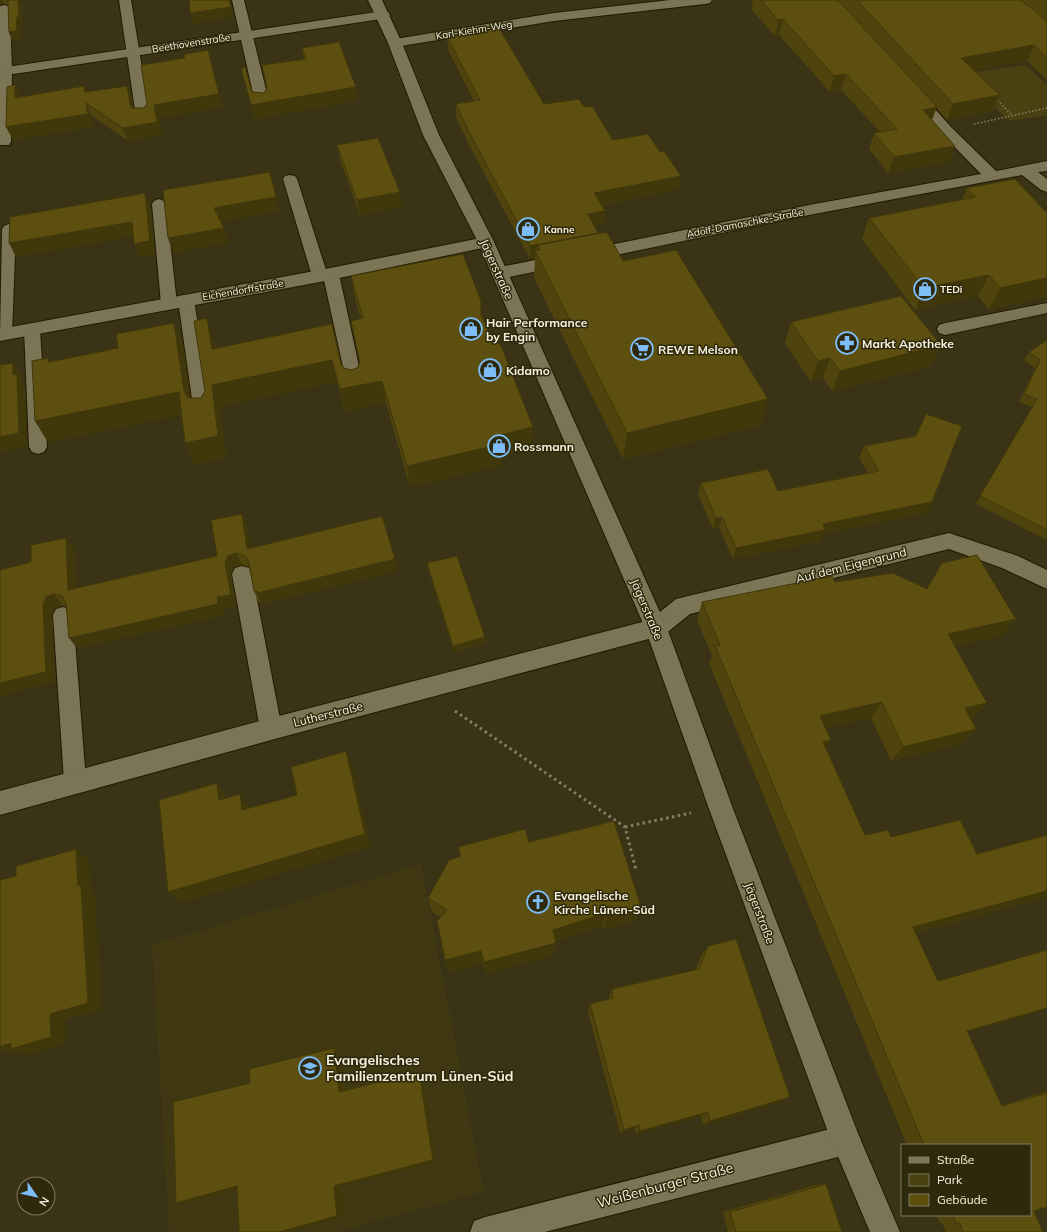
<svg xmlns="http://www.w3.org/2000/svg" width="1047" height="1232" font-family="Mulish,sans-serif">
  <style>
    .built { fill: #403813 }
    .green { fill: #4a4011 }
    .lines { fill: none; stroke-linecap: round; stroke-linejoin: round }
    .lane-casing { stroke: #211a00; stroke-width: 2 }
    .street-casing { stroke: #211a00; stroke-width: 2 }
    .secondary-casing { stroke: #211a00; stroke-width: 2 }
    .path-far1 { stroke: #857f67; stroke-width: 1.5; stroke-dasharray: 1.5 2; stroke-linecap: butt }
    .path { stroke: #857f67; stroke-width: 3; stroke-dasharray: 2.5 3.5; stroke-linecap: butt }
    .lane { fill: #7b7455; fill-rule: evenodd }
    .street { fill: #7b7455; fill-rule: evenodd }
    .secondary { fill: #7b7455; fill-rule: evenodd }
    .wall { fill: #4f440d }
    .shaded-wall { fill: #40370a }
    .building { fill: #5c4f0f; stroke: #40370a }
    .labels { text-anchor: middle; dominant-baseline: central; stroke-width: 3; stroke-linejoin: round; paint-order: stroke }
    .far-street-label { font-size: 10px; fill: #f5f1e0; stroke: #2f290b }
    .far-poi-label { font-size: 10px; font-weight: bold; fill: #f5f1e0; stroke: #2f290b; text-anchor: start }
    .street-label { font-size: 12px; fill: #f5f1e0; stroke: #2f290b }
    .poi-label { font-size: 12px; font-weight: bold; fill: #f5f1e0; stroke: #2f290b; text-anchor: start }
    .near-poi-label { font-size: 14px; font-weight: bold; fill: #f5f1e0; stroke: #2f290b; text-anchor: start }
    .near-street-label { font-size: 14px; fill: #f5f1e0; stroke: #2f290b }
  </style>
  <rect width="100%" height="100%" fill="#3a3316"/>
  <path class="built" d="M421 864 484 1192 336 1232H169L152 945Z"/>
  <path class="green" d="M1026 65 1047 85V115L1009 121 961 74Z"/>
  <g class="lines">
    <g class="lane-casing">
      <g id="lane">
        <path d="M119 0H131L150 117 148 120H138L136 117Z"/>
        <path d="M232 0H244L269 102 267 105H257L255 102Z"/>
        <path d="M4 5 8 6 10 9 12 71 11 142 9 145H0V6Z"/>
        <path d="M290 175 295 176 297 179 326 270 331 269 336 270 339 274 363 385 361 389 355 391 349 389 347 385 324 280 320 281 315 280 312 276 283 179 285 176Z"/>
        <path d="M159 199 164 201 166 204 177 304 175 308 169 309 163 308 161 304 152 204 154 201Z"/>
        <path d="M9 224 14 226 16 229 12 334 10 338 4 340 0 338 2 229 4 226Z"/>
        <path d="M186 295 192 296 194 300 212 413 209 418 203 419 197 418 194 413 178 300 180 296Z"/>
        <path d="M1047 303V313L945 335 939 333 937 329 939 325 945 323Z"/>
        <path d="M32 323 38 325 40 329 47 447 44 452 38 454 32 452 29 447 24 329 26 325Z"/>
        <path d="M242 566 249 568 252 574 282 729 279 736 271 739 263 736 260 729 232 574 235 568Z"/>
        <path d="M63 607 70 609 73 615 86 781 83 788 75 791 67 788 64 781 53 615 56 609Z"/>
      </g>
    </g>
    <g class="street-casing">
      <g id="street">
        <path d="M670 0H712L710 3 705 4 554 21 395 47 390 46 388 43 390 40 395 39 554 13Z"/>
        <path d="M383 11 388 12 390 15 388 18 0 76V68Z"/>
        <path d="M914 90 919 91 951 127 996 171 1047 161V171L1038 172 1047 179V192L1041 190 1022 175 809 215 500 279 494 277 491 273 494 269 500 267 809 205 981 174 941 133 909 97 907 94 909 91Z"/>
        <path d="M486 237 492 238 494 242 492 246 320 282 0 341V329L320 270Z"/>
        <path d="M949 533 1018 556 1047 570V589L1002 568 949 549 690 614 664 635 656 637 271 740 0 815V791L271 718 650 620 676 599 684 597Z"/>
        <path d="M846 1125 856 1130 861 1140 856 1150 846 1155 545 1232H470L474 1221 485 1217Z"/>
      </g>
    </g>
    <g class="secondary-casing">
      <path id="secondary" d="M368 0H382L402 43 439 135 494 242 667 628 732 806 859 1136 900 1232H870L831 1140 708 806 645 628 478 242 423 135 388 43Z"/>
    </g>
    <g class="path-far1">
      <path d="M995 98 1012 115"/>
      <path d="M974 124 1047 108"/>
    </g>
    <g class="path">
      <path d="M455 711 625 827 636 870"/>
      <path d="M625 827 691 813"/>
    </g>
    <use href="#lane" class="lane"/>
    <use href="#street" class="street"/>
    <use href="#secondary" class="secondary"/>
  </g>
  <g class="wall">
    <path d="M0 0H21L22 24H20V39L12 40 9 32 8 5 4 4Z"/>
    <path d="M753 0H1047V80L1027 61 974 70 1000 95 993 111 947 120 936 108 932 120 949 162 888 173 869 149 874 133 880 132 841 90 830 92 779 35 775 36 751 9Z"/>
    <path d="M447 37 544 104 584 107 613 140 660 152 681 176 679 189 601 205 604 224 594 226 598 233 623 261 761 425 623 459 534 278 535 259H530L468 143 456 117V104L474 101 448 50Z"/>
    <path d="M302 48 358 100 255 119 241 68 252 92 264 93 304 60Z"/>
    <path d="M15 85 20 97 84 86 86 92 127 86 132 99 133 108H144L223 107 159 118 162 135 128 141 92 116 93 127 13 140Z"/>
    <path d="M337 145 402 207 360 215 340 160Z"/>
    <path d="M967 188 1047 213 989 310 978 296 915 310 862 239 869 218 962 199Z"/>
    <path d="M351 276 482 315 532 448 502 456V465L410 487 386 403 345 411 337 382 220 406 226 458 194 464 185 443 181 415 48 442 35 421 51 362 118 348 174 323 183 346 190 398H201L205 391 214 341 216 348 341 364 344 368 351 370 357 368 360 363 351 321 361 319 355 299Z"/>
    <path d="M791 322 931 366 832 391 823 378 811 382 785 343Z"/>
    <path d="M1047 340V540L976 504 1032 407 1019 402 1035 368 1024 360 1029 352Z"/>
    <path d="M926 414 932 502 926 513 823 534 820 541 733 559 719 528 713 529 698 494 701 483 778 491 868 473 859 458 864 446 916 436Z"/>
    <path d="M247 526 250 548 395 559 397 571 262 604 261 602 259 603 254 591 249 567 242 565 234 567 231 574 236 606 223 609 224 615 77 648 66 606H63L55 608 52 615 55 682 31 562 66 538 74 549 76 588 217 556Z"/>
    <path d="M427 563 485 637 486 643 454 652 428 569Z"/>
    <path d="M942 563 1016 619 1001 636 955 646 987 703 973 718 971 719 976 729 962 744 891 761 871 718 825 728 826 748 865 835 891 837 977 854 1047 835V897L915 933 938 981 968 1033 1002 1105 1047 1091V1207L1034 1211 1043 1232H946L942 1223H940L936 1215H1030V1145H907L709 663 712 656 697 620 702 602 835 582 926 589Z"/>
    <path d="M529 842 641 907 636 921 603 929 602 926 555 941 554 955 486 973 483 963 449 972 445 960 441 917 432 912 428 898 460 857 458 847Z"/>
    <path d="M708 946 790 1097 780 1102 703 1125 701 1116 636 1134 634 1129 620 1133 588 1012 590 1004 609 999V997L612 989 695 970 701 956Z"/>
    <path d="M826 1184 842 1232H728L723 1212 815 1185Z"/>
  </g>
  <g class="shaded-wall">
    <path d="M0 0H2L4 4 0 5Z"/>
    <path d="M18 0H21L22 24H20V39L12 40 9 32 17 17Z"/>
    <path d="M231 7 234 17 193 24 190 13Z"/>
    <path d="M783 19 779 35 775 36 778 20Z"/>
    <path d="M1034 45 1027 61 955 74 961 58Z"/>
    <path d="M208 50 223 107 159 118 162 135 128 141 123 128 154 105Z"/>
    <path d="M846 74 841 90 830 92 834 76Z"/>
    <path d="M15 85 21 98H15Z"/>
    <path d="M127 86 132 99 135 117 130 104Z"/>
    <path d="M356 87 358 100 255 119 251 105Z"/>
    <path d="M1000 95 993 111 947 120 953 104Z"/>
    <path d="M86 103 92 116 93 127 13 140 6 127Z"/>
    <path d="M937 107 930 124 923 110Z"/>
    <path d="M955 146 949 162 888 173 894 157Z"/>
    <path d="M681 176 679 189 593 206 594 193Z"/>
    <path d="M400 192 402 207 360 215 357 200Z"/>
    <path d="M145 193 151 207 155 255 140 258 134 244Z"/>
    <path d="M276 197 280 211 218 222 214 208Z"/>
    <path d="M605 211 604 224 587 227 588 214Z"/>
    <path d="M132 222 137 236 16 257 9 243Z"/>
    <path d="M224 228 228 243 173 253 168 238Z"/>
    <path d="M598 233 540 250 538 245 537 256 535 251V259H530V246Z"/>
    <path d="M989 275 978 296 915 310 924 288Z"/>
    <path d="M1047 278V297L989 310 1000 288Z"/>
    <path d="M207 318 214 341 220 371 212 349Z"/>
    <path d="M174 323 183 346 193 413 184 391Z"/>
    <path d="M941 345 931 366 832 391 840 371Z"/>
    <path d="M830 358 823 378 811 382 818 361Z"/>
    <path d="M332 360 337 382 220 406 226 458 194 464 185 443 212 385Z"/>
    <path d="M13 363 21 376V381L25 388 27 446 0 452V437L13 375Z"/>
    <path d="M382 381 386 403 345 411 340 389Z"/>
    <path d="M179 392 188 414 48 442 35 421Z"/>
    <path d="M768 399 761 425 623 459 627 433Z"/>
    <path d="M533 427 532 448 502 456V465L410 487 407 466 497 436Z"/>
    <path d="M932 502 926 513 823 534 820 541 733 559 736 548 823 524Z"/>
    <path d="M242 514 247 526 252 560 247 549Z"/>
    <path d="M722 517 719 528 713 529 716 518Z"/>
    <path d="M66 538 74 549 77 601 68 590Z"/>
    <path d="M236 553 242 565 234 567 231 574 236 606 223 609 224 615 77 648 69 638 217 597 225 563 228 556Z"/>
    <path d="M395 559 397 571 262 604 257 593Z"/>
    <path d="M54 594 63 606 55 608 52 615 55 682 0 696V683L46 597Z"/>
    <path d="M1016 619 1001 636 936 651 948 634Z"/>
    <path d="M485 637 486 643 454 652 453 646Z"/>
    <path d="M882 702 871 718 810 732 820 716Z"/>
    <path d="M987 703 973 718 951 723 965 708Z"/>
    <path d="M976 729 962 744 891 761 903 747Z"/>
    <path d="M831 740 821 755 823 742Z"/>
    <path d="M346 751 352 766 371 847 181 903 168 892 365 834Z"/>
    <path d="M217 783 226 797 229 814 219 800Z"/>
    <path d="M240 794 249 808 242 810Z"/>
    <path d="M76 849 89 860 91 893 95 895 102 1009 65 1020 66 1043 28 1055 19 1052 13 1054 0 1050V1047L50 1014 78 886Z"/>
    <path d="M1047 891V897L899 937 913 927Z"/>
    <path d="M641 907 636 921 603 929 607 916Z"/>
    <path d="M606 913 602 926 551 943 553 930Z"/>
    <path d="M556 943 554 955 486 973 484 962Z"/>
    <path d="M481 951 483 963 449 972 445 960Z"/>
    <path d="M1047 1008V1009L951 1038 967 1031Z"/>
    <path d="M334 1048 341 1054 346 1097 339 1092Z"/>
    <path d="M419 1072 423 1077 437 1162 341 1187 345 1216 286 1232H279L334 1186Z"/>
    <path d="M790 1097 780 1102 703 1125 710 1121Z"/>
    <path d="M708 1112 701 1116 636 1134 640 1131Z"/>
    <path d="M639 1125 634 1129 620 1133 624 1130Z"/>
    <path d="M237 1186 248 1187 190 1203H176Z"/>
  </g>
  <g class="building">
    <path d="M7 0H18L19 17H17L16 31 9 32 8 1Z"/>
    <path d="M189 0H229L231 7 190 13Z"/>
    <path d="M761 0H838L937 107 923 110 955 146 894 157 874 133 897 129 846 74 834 76 783 19 778 20Z"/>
    <path d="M857 0H1021L1047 21V58L1034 45 961 58 1000 95 953 104Z"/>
    <path d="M1042 0H1047V4Z"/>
    <path d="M499 28 544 104 579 99 584 107 592 106 613 140 648 134 660 152 664 151 681 176 594 193 605 211 588 214 598 233 530 246 468 130 456 104 480 100 447 37Z"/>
    <path d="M339 42 356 87 251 105 241 68 245 67 252 92 264 93 267 88 262 65 306 59 302 48Z"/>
    <path d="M208 50 219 94 154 105 157 122 123 128 86 103 88 114 6 127 7 87 15 85V98L84 86 85 92 127 86 130 104 132 108H144L147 104 141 65 184 58 185 54Z"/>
    <path d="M378 138 400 192 357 200 337 145Z"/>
    <path d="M270 172 276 197 214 208 224 228 168 238 163 190Z"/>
    <path d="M1015 179 1047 213V278L1000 288 989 275 924 288 869 218 975 197 967 188Z"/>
    <path d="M145 193 150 241 134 244 132 222 9 243 10 217Z"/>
    <path d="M607 232 623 261 676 250 768 399 627 433 535 251 540 250 538 245Z"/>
    <path d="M463 254 481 301V315L484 322 489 331 502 348 533 427 497 436 501 444 407 466 382 381 340 389 332 360 212 385 218 436 185 443 179 392 35 421 32 361 48 358 49 362 118 348 116 334 174 323 184 391 188 398H201L205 391 194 321 207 318 212 349 332 324 341 364 344 368 351 370 357 368 360 363 351 321 363 318 351 276Z"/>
    <path d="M901 296 941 345 840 371 830 358 818 361 791 322Z"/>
    <path d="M1047 340V530L980 496 1037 399 1024 394 1040 360 1029 352Z"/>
    <path d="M13 363V375L17 374 19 433 0 437V365Z"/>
    <path d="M926 414 962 426 932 502 823 524 825 530 736 548 722 517 716 518 701 483 768 469 778 491 879 471 864 446 916 436Z"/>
    <path d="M242 514 247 549 382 516 395 559 257 593V591H254L249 562 245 556 236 553 228 556 225 563 231 595 217 597 218 604 69 638 66 603 62 596 54 594 46 597 43 604 46 672 0 683V570L31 562V545L66 538 68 590 217 556 211 520Z"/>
    <path d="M977 555 1016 619 948 634 987 703 965 708 976 729 903 747 882 702 820 716 831 740 823 742 865 835 888 830 891 837 960 820 977 854 1047 835V891L913 927 938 981 1047 950V1008L967 1031 1002 1106 1047 1093V1207L1034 1211 1043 1232H963L960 1223 957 1224 953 1215H1030V1145H924L715 646 720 645 702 602 832 576 835 582 893 573 927 589 942 563Z"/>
    <path d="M457 556 485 637 453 646 427 563Z"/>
    <path d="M346 751 365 834 168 892 159 800 217 783 219 800 240 794 242 810 297 795 291 767Z"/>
    <path d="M614 821 641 907 607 916 606 913 553 930 556 943 484 962 481 951 445 960 437 921 447 910 428 898 449 860 461 856 458 847 525 829 529 842Z"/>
    <path d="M76 849 78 886 81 885 88 1003 50 1014 51 1037 11 1049V1043L0 1047V880L16 876V866Z"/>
    <path d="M736 939 790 1097 710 1121 708 1112 640 1131 639 1125 624 1130 590 1004 613 998 612 989 699 969 708 946Z"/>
    <path d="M334 1048 339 1092 419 1072 433 1160 334 1186 337 1216 279 1232H239L237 1186 176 1203 173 1102 250 1083 249 1069Z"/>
    <path d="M826 1184 842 1232H736L730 1212Z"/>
  </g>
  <defs>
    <g id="shop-ring" transform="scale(1.15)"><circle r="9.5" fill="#2f290b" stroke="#7dbef9" stroke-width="1.5"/><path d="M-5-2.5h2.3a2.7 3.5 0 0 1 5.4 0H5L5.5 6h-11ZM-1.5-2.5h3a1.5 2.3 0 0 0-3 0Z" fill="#7dbef9"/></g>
    <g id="pharmacy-ring" transform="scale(1.15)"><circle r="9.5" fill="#2f290b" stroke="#7dbef9" stroke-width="1.5"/><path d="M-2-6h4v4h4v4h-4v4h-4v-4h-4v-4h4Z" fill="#7dbef9"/></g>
    <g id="supermarket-ring" transform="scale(1.15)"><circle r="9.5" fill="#2f290b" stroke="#7dbef9" stroke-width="1.5"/><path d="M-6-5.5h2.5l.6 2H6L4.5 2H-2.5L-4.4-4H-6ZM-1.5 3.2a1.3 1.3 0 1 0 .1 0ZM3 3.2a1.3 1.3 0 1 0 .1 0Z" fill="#7dbef9"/></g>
    <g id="church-ring" transform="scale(1.15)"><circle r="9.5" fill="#2f290b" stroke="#7dbef9" stroke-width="1.5"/><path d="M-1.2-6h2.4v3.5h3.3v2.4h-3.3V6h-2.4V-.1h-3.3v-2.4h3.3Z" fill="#7dbef9"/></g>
    <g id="school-ring" transform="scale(1.15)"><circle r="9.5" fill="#2f290b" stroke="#7dbef9" stroke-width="1.5"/><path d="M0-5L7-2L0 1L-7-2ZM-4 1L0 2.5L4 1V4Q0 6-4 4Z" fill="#7dbef9"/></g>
  </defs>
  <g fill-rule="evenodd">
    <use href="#shop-ring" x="528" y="229"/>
    <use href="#shop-ring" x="925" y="289"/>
    <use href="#shop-ring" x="471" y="329"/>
    <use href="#pharmacy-ring" x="847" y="343"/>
    <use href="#supermarket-ring" x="642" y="349"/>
    <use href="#shop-ring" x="490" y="370"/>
    <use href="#shop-ring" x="499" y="446"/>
    <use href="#church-ring" x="538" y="902"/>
    <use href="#school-ring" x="310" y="1068"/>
  </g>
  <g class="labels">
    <g class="far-street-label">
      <text transform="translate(474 30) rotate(-9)">Karl-Kiehm-Weg</text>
      <text transform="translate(191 43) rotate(-9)">Beethovenstraße</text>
      <text transform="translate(745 223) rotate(-11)">Adolf-Damaschke-Straße</text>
      <text transform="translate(243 290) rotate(-10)">Eichendorffstraße</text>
    </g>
    <g class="far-poi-label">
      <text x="544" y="229">Kanne</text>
      <text x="940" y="289">TEDi</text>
    </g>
    <g class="street-label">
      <text transform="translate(497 269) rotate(66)">Jägerstraße</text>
      <text transform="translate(851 565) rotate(-14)">Auf dem Eigengrund</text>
      <text transform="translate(647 609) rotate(67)">Jägerstraße</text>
      <text transform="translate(328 714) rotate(-14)">Lutherstraße</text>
      <text transform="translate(760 913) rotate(69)">Jägerstraße</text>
    </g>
    <g class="poi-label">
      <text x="486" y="322">Hair Performance<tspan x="486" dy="14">by Engin</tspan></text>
      <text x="862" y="343">Markt Apotheke</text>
      <text x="658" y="349">REWE Melson</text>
      <text x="506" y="370">Kidamo</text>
      <text x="514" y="446">Rossmann</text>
      <text x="554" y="895">Evangelische<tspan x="554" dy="14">Kirche Lünen-Süd</tspan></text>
    </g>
    <g class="near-poi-label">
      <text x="326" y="1060">Evangelisches<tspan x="326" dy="16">Familienzentrum Lünen-Süd</tspan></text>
    </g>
    <g class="near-street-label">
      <text transform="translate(665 1185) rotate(-15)">Weißenburger Straße</text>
    </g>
  </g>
  <rect x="901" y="1144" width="130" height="72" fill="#2f290b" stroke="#7e7960"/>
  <rect x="909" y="1157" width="20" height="6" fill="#7b7455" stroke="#7e7960"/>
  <text x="937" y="1164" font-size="12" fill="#f5f1e0">Straße</text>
  <rect x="909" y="1174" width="20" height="12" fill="#4a4011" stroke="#7e7960"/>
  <text x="937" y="1184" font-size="12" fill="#f5f1e0">Park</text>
  <rect x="909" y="1194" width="20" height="12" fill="#5c4f0f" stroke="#7e7960"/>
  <text x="937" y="1204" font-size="12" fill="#f5f1e0">Gebäude</text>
  <g transform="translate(36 1196) rotate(124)"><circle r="19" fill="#2f290b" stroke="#7e7960"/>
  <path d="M0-3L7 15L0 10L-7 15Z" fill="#7dbef9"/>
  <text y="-6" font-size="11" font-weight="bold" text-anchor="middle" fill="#f5f1e0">N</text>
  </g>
</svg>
